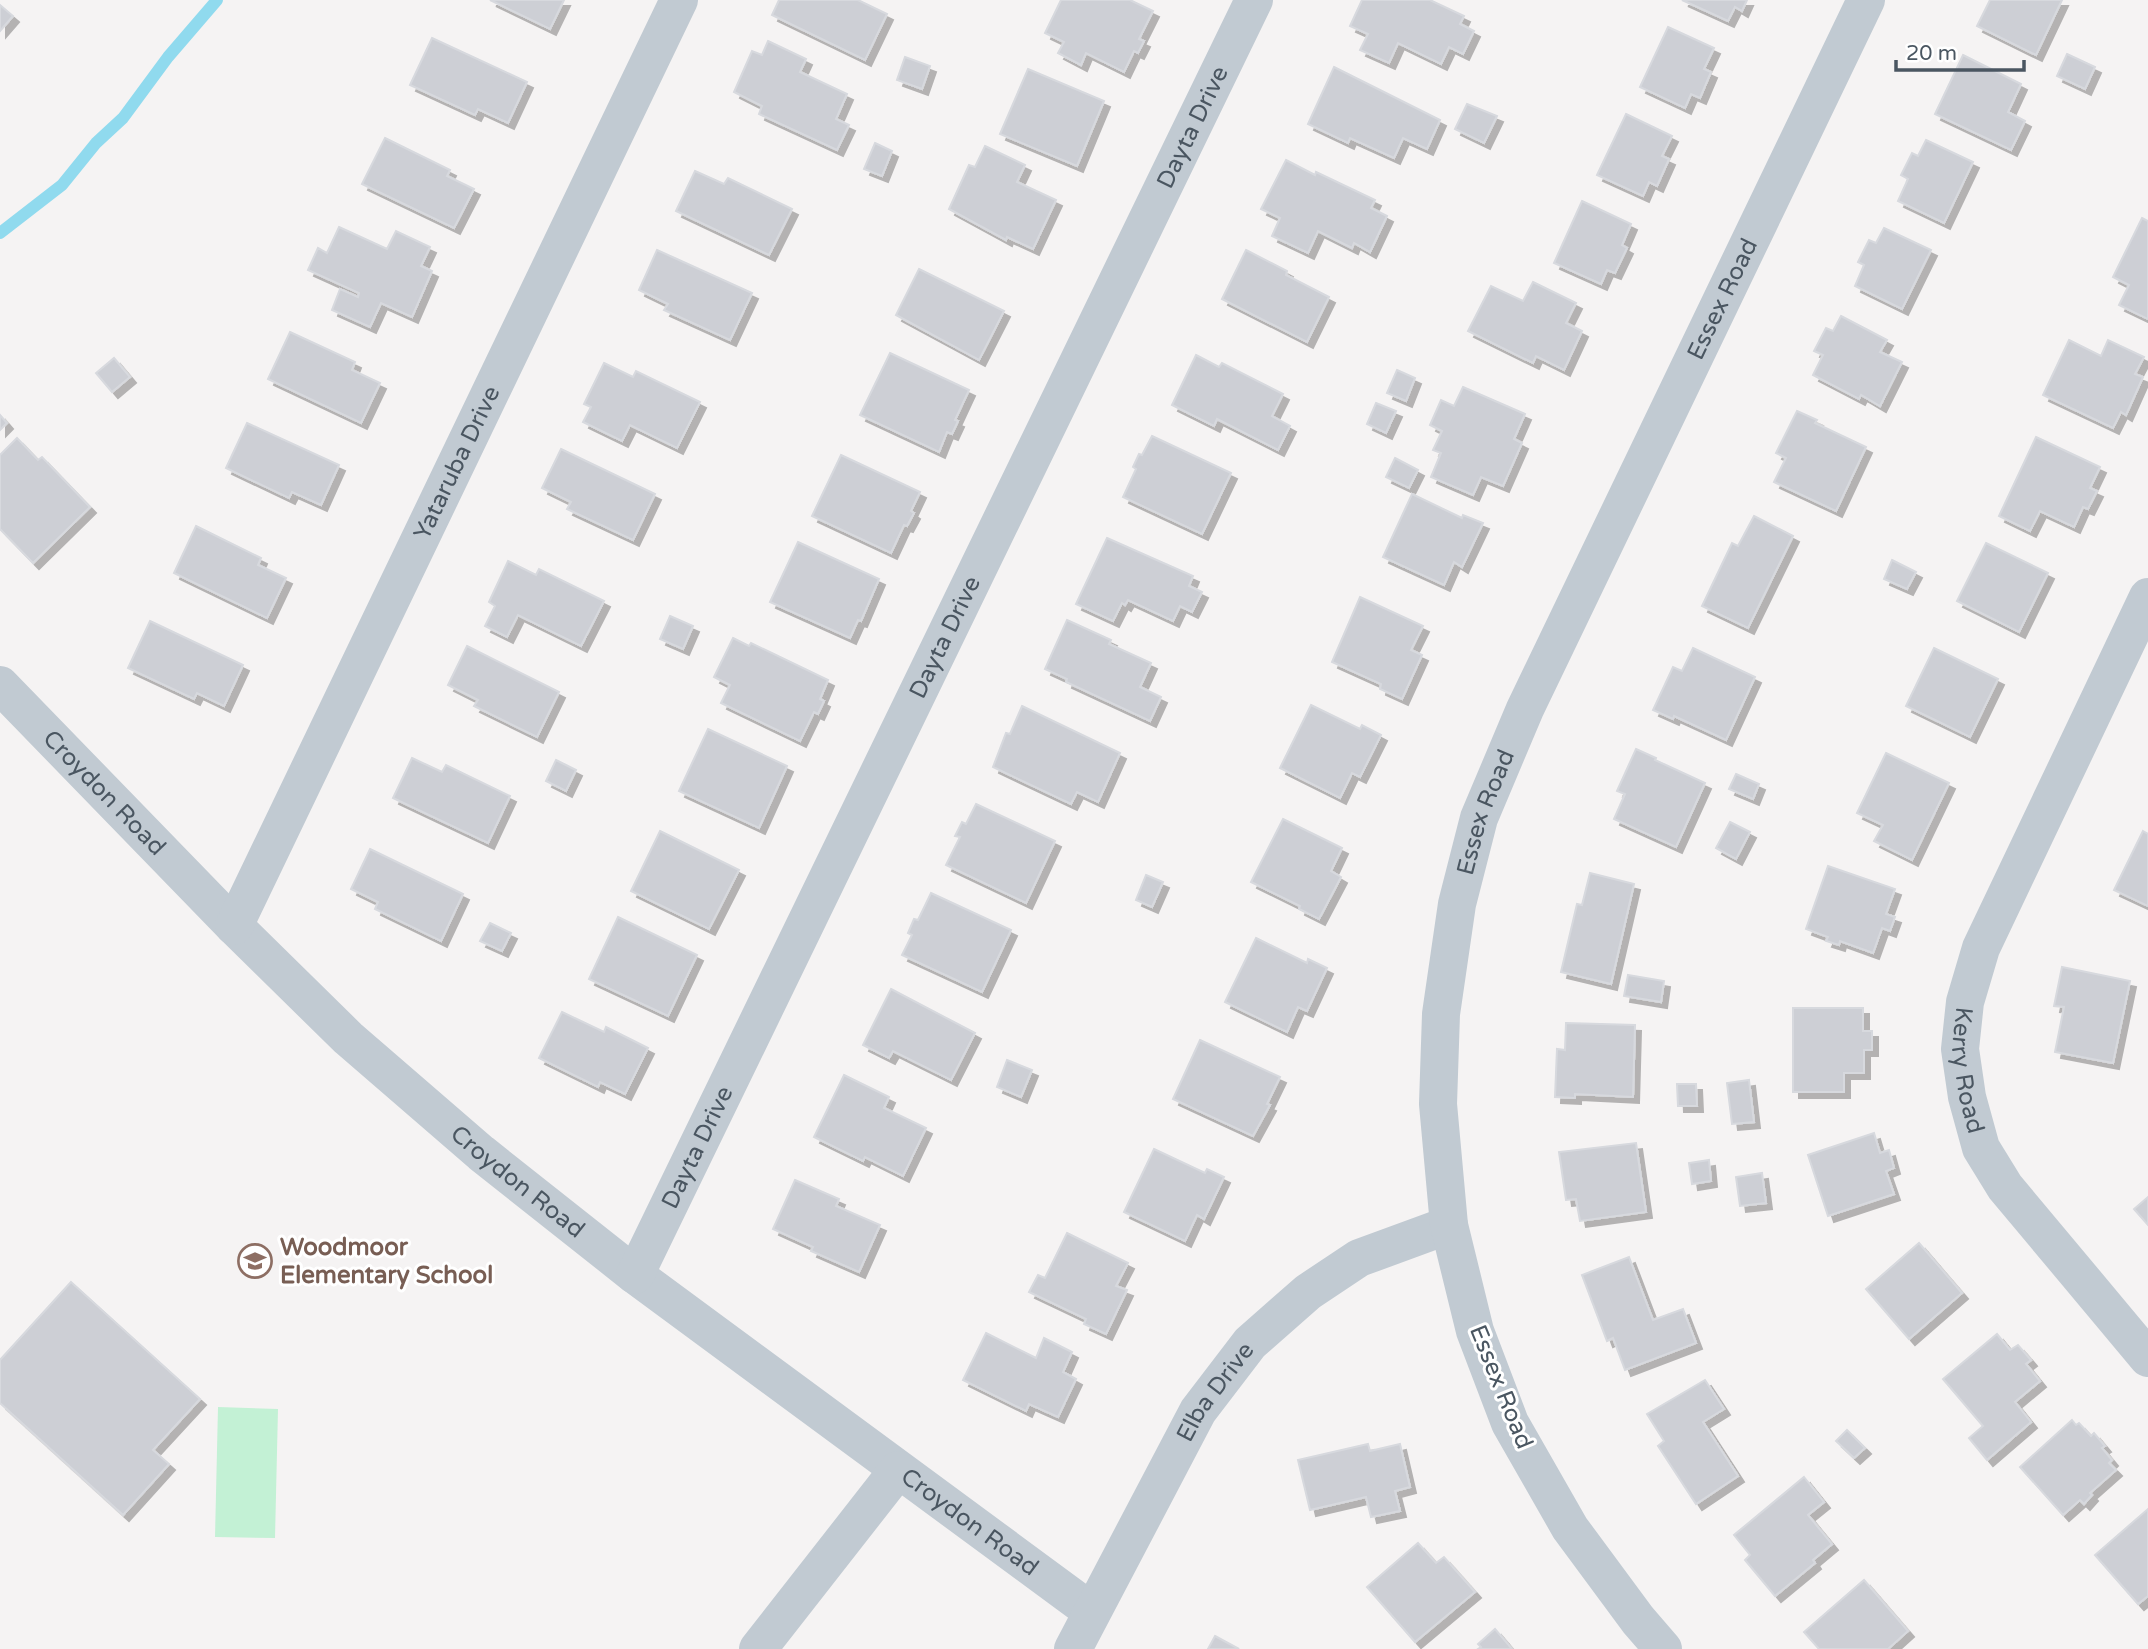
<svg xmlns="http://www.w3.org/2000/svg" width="2148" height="1649" font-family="'Varela Round',sans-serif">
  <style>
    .green { fill: #c3f1d5 }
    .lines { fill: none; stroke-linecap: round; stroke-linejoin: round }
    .stream { stroke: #90daee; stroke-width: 12 }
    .building { fill: #cdcfd5; stroke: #d7d9de; stroke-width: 2; filter: url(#shadow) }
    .minor { stroke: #c1cad2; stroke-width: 38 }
    .labels { text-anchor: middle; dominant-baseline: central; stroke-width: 6; stroke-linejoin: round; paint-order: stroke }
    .street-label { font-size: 24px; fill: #4a5661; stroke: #fff }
    .education-label { font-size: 24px; font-weight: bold; fill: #785e54; stroke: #fff; text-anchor: start }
  </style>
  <defs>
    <filter id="shadow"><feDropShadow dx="6" dy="6" stdDeviation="0" flood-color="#0004"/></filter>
  </defs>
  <rect width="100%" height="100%" fill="#f5f3f3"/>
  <path class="green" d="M218 1407 278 1409 275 1538 215 1537Z"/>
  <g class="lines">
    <path class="stream" d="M0 233 62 185 96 143 123 118 168 57 217 0"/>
  </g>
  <g class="building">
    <path d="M490 0H564L550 29Z"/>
    <path d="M779 0H858L887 14 865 60 772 15Z"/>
    <path d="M1061 0H1130L1153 11 1139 39 1144 41 1138 53 1134 51 1124 72 1086 53 1081 65 1058 53 1064 42 1045 33Z"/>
    <path d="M1362 0H1430L1464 16 1460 24 1474 31 1463 54 1449 47 1441 64 1398 43 1389 63 1360 50 1368 34 1350 26Z"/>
    <path d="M1682 0H1747L1742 11 1735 7 1728 21Z"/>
    <path d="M1990 0H2062L2036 55 1977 26Z"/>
    <path d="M0 5 13 16 0 31Z"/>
    <path d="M1668 27 1714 48 1704 69 1711 72 1700 98 1691 94 1685 108 1640 87Z"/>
    <path d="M432 38 527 82 508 123 478 109 475 115 410 85Z"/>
    <path d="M768 41 806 59 800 72 847 94 836 119 849 125 837 150 759 114 762 106 734 92 752 51 762 55Z"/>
    <path d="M2067 54 2095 67 2085 89 2057 76Z"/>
    <path d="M1963 55 2021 84 2008 112 2025 121 2011 150 1935 114Z"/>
    <path d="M905 57 930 66 922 89 897 80Z"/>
    <path d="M1334 67 1440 120 1427 149 1403 138 1394 158 1350 138 1348 143 1308 124Z"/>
    <path d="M1028 69 1104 101 1077 166 1000 134Z"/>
    <path d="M1467 104 1497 116 1484 143 1455 129Z"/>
    <path d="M1626 114 1672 136 1662 156 1669 159 1657 186 1649 182 1643 196 1597 175Z"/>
    <path d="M385 138 450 170 447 176 474 189 454 228 362 184Z"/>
    <path d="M1926 140 1973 162 1944 223 1898 201 1908 179 1901 175 1912 153 1918 156Z"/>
    <path d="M875 143 892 151 882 176 864 169Z"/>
    <path d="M985 146 1025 165 1017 182 1056 200 1033 249 1007 237 1006 240 949 209 969 165 975 167Z"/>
    <path d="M1286 160 1315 175 1316 172 1375 200 1371 208 1387 216 1370 252 1354 243 1352 248 1318 231 1308 253 1272 236 1280 218 1261 209Z"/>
    <path d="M695 171 724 184 728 178 792 209 769 255 676 211Z"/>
    <path d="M1582 201 1631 224 1622 245 1627 248 1615 273 1607 270 1601 284 1554 263Z"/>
    <path d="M2142 218 2148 221V319L2119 305 2129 285 2113 277Z"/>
    <path d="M339 227 387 249 396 231 430 247 421 266 432 271 412 317 381 303 370 327 332 310 340 289 358 297 359 293 308 270 318 248 327 253Z"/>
    <path d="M1884 228 1931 250 1902 309 1855 286 1864 265 1858 262 1869 240 1876 243Z"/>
    <path d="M657 250 752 293 730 340 664 310 668 304 639 290Z"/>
    <path d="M1246 250 1287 271 1286 275 1329 297 1307 342 1222 299Z"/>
    <path d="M919 269 1004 311 979 360 896 315Z"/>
    <path d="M1533 282 1576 303 1566 323 1582 331 1564 370 1536 356 1533 363 1468 331 1491 286 1523 301Z"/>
    <path d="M1841 316 1887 340 1880 352 1902 362 1880 406 1861 395 1859 399 1813 375 1823 355 1814 351 1826 328 1833 331Z"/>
    <path d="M290 332 355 362 352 370 380 383 361 423 268 379Z"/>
    <path d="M2069 340 2101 356 2108 340 2144 357 2135 374 2143 377 2126 415 2121 412 2113 428 2043 395Z"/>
    <path d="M890 353 969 390 955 420 958 421 952 434 947 432 939 452 860 415Z"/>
    <path d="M1196 355 1219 367 1222 363 1283 394 1272 416 1290 426 1278 450 1217 419 1214 426 1172 405Z"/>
    <path d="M114 358 130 377 112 392 96 373Z"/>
    <path d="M604 363 633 377 636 371 700 402 677 448 630 425 622 441 583 422 591 407 584 404Z"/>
    <path d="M1397 370 1415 378 1406 401 1387 393Z"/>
    <path d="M1463 387 1525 414 1514 439 1522 443 1503 486 1481 477 1473 495 1431 477 1441 453 1433 450 1442 431 1430 425 1441 400 1454 406Z"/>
    <path d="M1376 403 1396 411 1386 433 1367 424Z"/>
    <path d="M1797 411 1817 420 1815 423 1866 447 1836 511 1774 482 1786 458 1776 453Z"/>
    <path d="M0 415 7 423 0 430Z"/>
    <path d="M247 423 339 465 321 505 292 492 289 498 226 468Z"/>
    <path d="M1152 436 1231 473 1202 534 1123 497 1136 469 1133 467 1139 454 1142 455Z"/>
    <path d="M2036 437 2100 467 2090 488 2097 491 2088 509 2083 507 2074 527 2040 511 2030 531 1999 516Z"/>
    <path d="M17 438 38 460 42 457 90 507 33 563 0 529V455Z"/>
    <path d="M561 449 655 494 633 540 567 509 571 502 542 488Z"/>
    <path d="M841 455 920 492 911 511 914 513 907 526 904 525 891 553 812 516Z"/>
    <path d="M1395 458 1418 470 1409 488 1386 477Z"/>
    <path d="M1412 494 1462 518 1463 515 1483 523 1462 567 1454 562 1444 585 1383 557Z"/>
    <path d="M1754 516 1793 536 1748 628 1702 606 1732 543 1738 546Z"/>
    <path d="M196 526 261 558 258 565 286 578 267 618 174 573Z"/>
    <path d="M1107 538 1193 576 1189 586 1202 592 1192 612 1180 606 1173 621 1128 600 1125 605 1122 603 1113 621 1076 604Z"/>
    <path d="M798 542 879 579 861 621 858 620 850 638 770 602Z"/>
    <path d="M1986 543 2048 573 2019 632 1957 601Z"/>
    <path d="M1892 560 1916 572 1907 589 1884 579Z"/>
    <path d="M508 561 536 575 539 569 604 601 581 646 518 615 507 637 485 626 495 606 489 602Z"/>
    <path d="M1360 597 1423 626 1411 650 1422 655 1402 699 1380 689 1381 684 1332 662Z"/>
    <path d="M670 616 693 626 683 649 660 639Z"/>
    <path d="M1067 620 1111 640 1109 644 1151 663 1140 687 1161 697 1150 721 1066 682 1067 679 1045 669Z"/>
    <path d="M150 621 243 665 224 706 197 693 194 699 128 668Z"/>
    <path d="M733 638 749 646 751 643 828 680 820 699 824 701 818 714 814 712 800 741 721 703 730 685 714 677Z"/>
    <path d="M467 646 559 692 537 737 474 706 478 700 448 685Z"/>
    <path d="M1693 648 1755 677 1726 740 1674 716 1673 719 1653 710 1673 667 1682 671Z"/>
    <path d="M1934 648 1998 679 1970 737 1906 706Z"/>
    <path d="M1311 705 1360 729 1362 725 1381 735 1360 777 1352 773 1340 798 1280 768Z"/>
    <path d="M1022 706 1120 753 1098 802 1077 792 1071 804 993 767 1006 733 1010 734Z"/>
    <path d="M708 729 787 766 759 828 679 791Z"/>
    <path d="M1636 749 1656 758 1655 760 1705 783 1676 847 1614 819 1625 794 1617 791Z"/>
    <path d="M1886 753 1949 783 1912 860 1874 841 1883 825 1857 813Z"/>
    <path d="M412 758 442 772 446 765 510 796 488 843 393 798Z"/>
    <path d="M556 760 576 770 566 791 546 781Z"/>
    <path d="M1736 774 1759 784 1753 799 1729 789Z"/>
    <path d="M976 804 1055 841 1026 903 946 865 960 837 955 836 962 822 966 824Z"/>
    <path d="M1283 819 1342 848 1331 871 1341 877 1319 919 1299 909 1300 906 1251 882Z"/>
    <path d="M1730 822 1750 832 1736 859 1716 848Z"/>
    <path d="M660 831 739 870 709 929 631 891Z"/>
    <path d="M2143 831 2148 834V906L2114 890Z"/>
    <path d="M370 849 463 894 441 941 375 909 378 902 351 889Z"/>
    <path d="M1828 866 1895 889 1886 914 1895 917 1890 931 1882 928 1873 953 1840 941 1839 945 1826 941 1828 937 1806 929Z"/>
    <path d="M1590 873 1634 884 1611 984 1561 972 1577 904 1582 905Z"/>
    <path d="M1146 875 1163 882 1152 907 1136 900Z"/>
    <path d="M931 893 1011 930 982 992 902 955 912 935 908 933 914 919 918 920Z"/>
    <path d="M618 917 697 955 668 1016 589 979Z"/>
    <path d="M490 923 511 933 502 951 480 941Z"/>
    <path d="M1256 938 1307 963 1308 959 1327 968 1307 1011 1298 1007 1287 1032 1225 1002Z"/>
    <path d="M2062 967 2130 981 2113 1063 2055 1052 2064 1007 2054 1006Z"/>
    <path d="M1628 975 1664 981 1661 1002 1624 996Z"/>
    <path d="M891 989 975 1033 951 1080 893 1051 889 1058 863 1045Z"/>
    <path d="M1793 1008H1863V1031H1872V1050H1864V1073H1844V1092H1793Z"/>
    <path d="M562 1012 604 1032 606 1027 648 1048 625 1094 600 1082 598 1087 539 1058Z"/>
    <path d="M1566 1023 1635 1025 1633 1097 1575 1094V1098L1555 1097 1557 1049 1565 1050Z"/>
    <path d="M1200 1040 1280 1077 1267 1104 1270 1105 1253 1136 1173 1099Z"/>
    <path d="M1007 1060 1032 1070 1021 1097 997 1087Z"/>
    <path d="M844 1075 889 1097 884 1108 926 1128 903 1176 865 1157 863 1161 814 1137Z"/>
    <path d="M1749 1080 1754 1122 1732 1124 1727 1083Z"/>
    <path d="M1677 1084H1696L1697 1106H1678Z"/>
    <path d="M1874 1133 1880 1153 1889 1150 1894 1168 1886 1171 1894 1194 1828 1216 1808 1155Z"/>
    <path d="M1636 1143 1646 1212 1580 1221 1576 1199 1566 1200 1559 1152Z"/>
    <path d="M1154 1149 1205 1173 1207 1169 1224 1177 1204 1219 1197 1215 1185 1241 1124 1212Z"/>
    <path d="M1709 1160 1711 1181 1692 1184 1689 1163Z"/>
    <path d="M1762 1173 1766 1203 1740 1206 1736 1177Z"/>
    <path d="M795 1180 839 1199 836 1206 880 1225 859 1272 811 1251 813 1247 773 1229Z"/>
    <path d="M2148 1197V1225L2134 1209Z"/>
    <path d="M1067 1233 1128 1263 1116 1286 1127 1290 1106 1334 1084 1324 1086 1319 1029 1292 1038 1275 1045 1278Z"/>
    <path d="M1919 1243 1962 1293 1909 1339 1866 1289Z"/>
    <path d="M1629 1257 1653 1320 1683 1309 1696 1343 1625 1370 1613 1338 1607 1341 1582 1275Z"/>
    <path d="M71 1282 200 1399 153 1450 169 1464 123 1515 0 1403V1360Z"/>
    <path d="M986 1333 1036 1358 1044 1338 1072 1352 1063 1372 1076 1379 1058 1417 1029 1404 1026 1411 963 1380Z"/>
    <path d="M1997 1334 2010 1350 2018 1345 2031 1360 2026 1364 2040 1381 2015 1402 2031 1422 1987 1460 1969 1438 1983 1426 1943 1379Z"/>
    <path d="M1705 1380 1724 1409 1703 1422 1738 1476 1696 1504 1658 1446 1664 1441 1647 1414Z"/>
    <path d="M2072 1420 2076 1425 2079 1423 2091 1436 2094 1433 2105 1446 2102 1448 2112 1460 2109 1463 2116 1470 2090 1493 2092 1495 2084 1504 2080 1500 2063 1515 2020 1467Z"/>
    <path d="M1847 1430 1865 1448 1854 1458 1836 1441Z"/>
    <path d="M1368 1444 1370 1451 1400 1444 1410 1487 1395 1491 1400 1511 1371 1517 1366 1497 1310 1510 1298 1460Z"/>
    <path d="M1804 1477 1824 1502 1808 1515 1832 1544 1813 1560 1815 1563 1775 1596 1745 1560 1750 1555 1734 1535Z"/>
    <path d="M2148 1509V1596L2138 1604 2095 1555Z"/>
    <path d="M1418 1543 1436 1563 1444 1557 1475 1592 1415 1642 1367 1587Z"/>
    <path d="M1864 1580 1908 1631 1888 1649H1819L1804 1632Z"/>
    <path d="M1495 1629 1512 1649H1478L1481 1647 1478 1644Z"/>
    <path d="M1215 1636 1239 1649H1208Z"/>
  </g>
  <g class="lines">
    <g class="minor">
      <path id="s1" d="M2148 597 1981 948 1965 1002 1960 1049 1967 1097 1981 1148 2005 1187 2148 1358"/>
      <path id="s2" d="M0 685 234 926 348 1038 481 1153 635 1275 1091 1611"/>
      <path id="s3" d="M234 926 679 0"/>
      <path id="s4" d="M635 1275 1254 0"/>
      <path d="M758 1649 898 1470"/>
      <path id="s5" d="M1073 1649 1198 1411 1250 1343 1308 1292 1359 1258 1449 1225"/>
      <path id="s6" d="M1663 1649 1638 1620 1570 1528 1510 1423 1475 1331 1449 1225 1438 1104 1441 1014 1457 904 1479 818 1525 709 1866 0"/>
    </g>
  </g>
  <defs>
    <g id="school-ring" transform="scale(1.75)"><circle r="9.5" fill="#fff" stroke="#8d6e63" stroke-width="1.5"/><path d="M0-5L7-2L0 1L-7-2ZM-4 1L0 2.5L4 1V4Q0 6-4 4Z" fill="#8d6e63"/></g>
  </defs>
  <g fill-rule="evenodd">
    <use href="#school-ring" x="255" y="1261"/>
  </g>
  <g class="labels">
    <g class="street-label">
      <text stroke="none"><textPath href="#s4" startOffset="1276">Dayta Drive</textPath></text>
      <text stroke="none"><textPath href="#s6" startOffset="1466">Essex Road</textPath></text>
      <text stroke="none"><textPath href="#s3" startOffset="514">Yataruba Drive</textPath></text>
      <text stroke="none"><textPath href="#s4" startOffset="709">Dayta Drive</textPath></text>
      <text stroke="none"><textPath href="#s2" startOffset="150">Croydon Road</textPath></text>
      <text stroke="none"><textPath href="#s6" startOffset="900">Essex Road</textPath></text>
      <text stroke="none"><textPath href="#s1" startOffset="514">Kerry Road</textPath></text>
      <text stroke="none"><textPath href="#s4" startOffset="142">Dayta Drive</textPath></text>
      <text stroke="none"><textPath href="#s2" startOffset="718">Croydon Road</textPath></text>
      <text transform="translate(1501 1387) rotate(68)">Essex Road</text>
      <text stroke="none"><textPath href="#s5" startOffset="294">Elba Drive</textPath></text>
      <text stroke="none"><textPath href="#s2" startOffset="1284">Croydon Road</textPath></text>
    </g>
    <g class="education-label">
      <text x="280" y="1247">Woodmoor<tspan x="280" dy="28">Elementary School</tspan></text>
    </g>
  </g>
  <path d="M1896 60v10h128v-10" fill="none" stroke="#4a5661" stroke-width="3.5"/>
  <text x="1906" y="60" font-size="21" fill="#4a5661" stroke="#ffffff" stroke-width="5" paint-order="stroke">20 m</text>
</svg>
